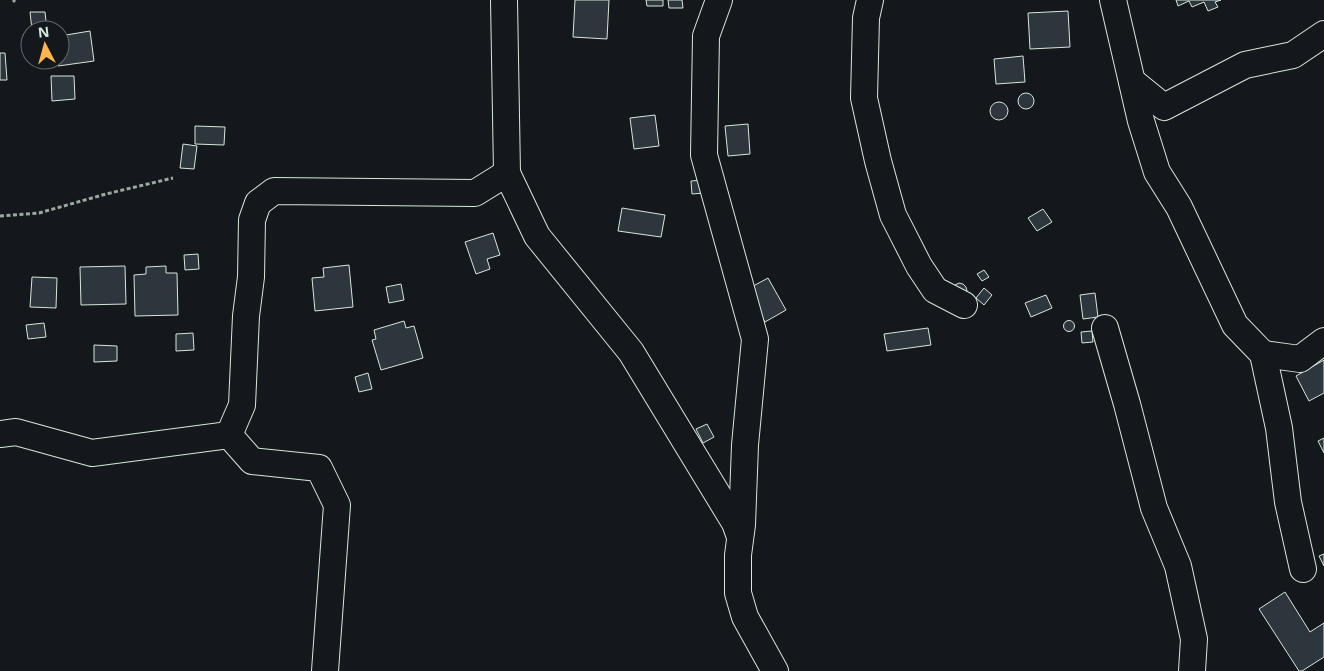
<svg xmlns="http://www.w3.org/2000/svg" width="1324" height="671" font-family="'Open Sans',sans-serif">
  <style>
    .building { fill: #2c363c; stroke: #d8e6dc }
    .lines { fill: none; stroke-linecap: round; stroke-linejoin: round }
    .minor-casing { stroke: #d8e6dc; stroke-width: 28 }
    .path { stroke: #9da8a2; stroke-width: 3; stroke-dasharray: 4 2.5; stroke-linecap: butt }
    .minor { stroke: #14181c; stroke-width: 26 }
  </style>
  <rect width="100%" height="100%" fill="#14181c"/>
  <g class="building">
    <path d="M575 0H609L607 39 573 37Z"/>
    <path d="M646 0H663V6H647Z"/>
    <path d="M668 0H682L683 8H669Z"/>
    <path d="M1176 0H1221L1215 2 1218 7 1208 11 1204 2 1192 7 1189 1 1178 6Z"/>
    <path d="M1068 11 1070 47 1030 49 1028 13Z"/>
    <path d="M30 12H45L47 30H32Z"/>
    <path d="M90 31 94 61 58 66 57 60H60V36Z"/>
    <path d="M0 53H5L7 80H0Z"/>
    <path d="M1023 56 1025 82 996 84 994 59Z"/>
    <path d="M51 76H74L75 99 52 101Z"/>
    <circle cx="1026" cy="101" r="8"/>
    <circle cx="999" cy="111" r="9"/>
    <path d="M655 115 659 146 634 149 630 118Z"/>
    <path d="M748 124 750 154 728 156 725 126Z"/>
    <path d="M195 126 225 127 224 145 195 144Z"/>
    <path d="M183 144 197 146 194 169 180 168Z"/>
    <path d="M703 180 705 193 692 194 691 181Z"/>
    <path d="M622 208 665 215 661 237 618 231Z"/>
    <path d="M1043 209 1052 222 1037 231 1028 218Z"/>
    <path d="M493 233 500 255 487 259 490 269 476 274 465 242Z"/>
    <path d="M198 254 199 269 185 270 184 255Z"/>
    <path d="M349 265 353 307 315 311 312 278 324 277 323 268Z"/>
    <path d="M125 266 126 304 81 305 80 267Z"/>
    <path d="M166 266V273H177L178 315 135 316 134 275 146 274V267Z"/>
    <path d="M984 270 989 277 982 281 977 274Z"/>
    <path d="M32 277 57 278 56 308 30 307Z"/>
    <path d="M768 278 786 310 765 322 746 290Z"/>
    <path d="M959 283 963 284 966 287 967 291 965 295 954 289 955 285Z"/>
    <path d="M401 284 404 300 389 303 386 287Z"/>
    <path d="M984 288 992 295 984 305 976 298Z"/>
    <path d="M1095 293 1098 317 1083 319 1080 295Z"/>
    <path d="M1046 295 1052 308 1031 317 1025 303Z"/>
    <circle cx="1069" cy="326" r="5.5"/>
    <path d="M404 321 406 328 414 326 423 358 381 370 372 340 376 339 374 330Z"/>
    <path d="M44 323 46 337 28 339 26 325Z"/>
    <path d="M928 328 931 345 887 351 884 334Z"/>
    <path d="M1092 331 1093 342 1082 343 1081 332Z"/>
    <path d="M193 333 194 350 176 351V334Z"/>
    <path d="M94 345 117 346V361L94 362Z"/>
    <path d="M1324 360V393L1309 401 1296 376Z"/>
    <path d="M368 373 372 389 359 392 355 377Z"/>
    <path d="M707 424 714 437 703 443 696 429Z"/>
    <path d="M1324 438V453L1318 441Z"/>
    <path d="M1324 554V566L1319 556Z"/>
    <path d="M1285 592 1310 632 1324 623V657L1302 671H1299L1259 609Z"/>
  </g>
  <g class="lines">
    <g class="minor-casing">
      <g id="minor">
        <path d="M504 0 507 173 537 236 631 352 735 523 740 537"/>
        <path d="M719 0 706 36 704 155 755 339 745 445 742 525 738 555V593L745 617 775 671"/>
        <path d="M870 0 866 18 864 98 878 161 893 215 919 266 935 290 964 305"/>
        <path d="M1113 0 1141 121 1157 172 1179 207 1235 325 1263 354 1279 428 1288 502 1303 569"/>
        <path d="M1132 81 1164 107 1245 65 1293 55 1324 34"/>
        <path d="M1105 328 1127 404 1154 508 1178 566 1194 639 1192 671"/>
        <path d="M1263 354 1300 359 1324 341"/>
        <path d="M0 434 16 432 92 453 229 435 242 405 246 316 251 277 252 220 258 203 274 191 475 193 507 173"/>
        <path d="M229 435 252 461 319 468 337 505 325 671"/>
      </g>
    </g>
    <g class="path">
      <path d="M13 0 15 2"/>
      <path d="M0 216 39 213 106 194 173 178"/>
    </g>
    <use href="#minor" class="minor"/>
  </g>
  <g transform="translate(45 45) rotate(354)"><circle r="24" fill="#14181c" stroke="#626a69"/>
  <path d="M0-4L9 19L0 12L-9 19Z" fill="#ffb74d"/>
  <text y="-8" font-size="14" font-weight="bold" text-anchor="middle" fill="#d8e6dc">N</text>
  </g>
</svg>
